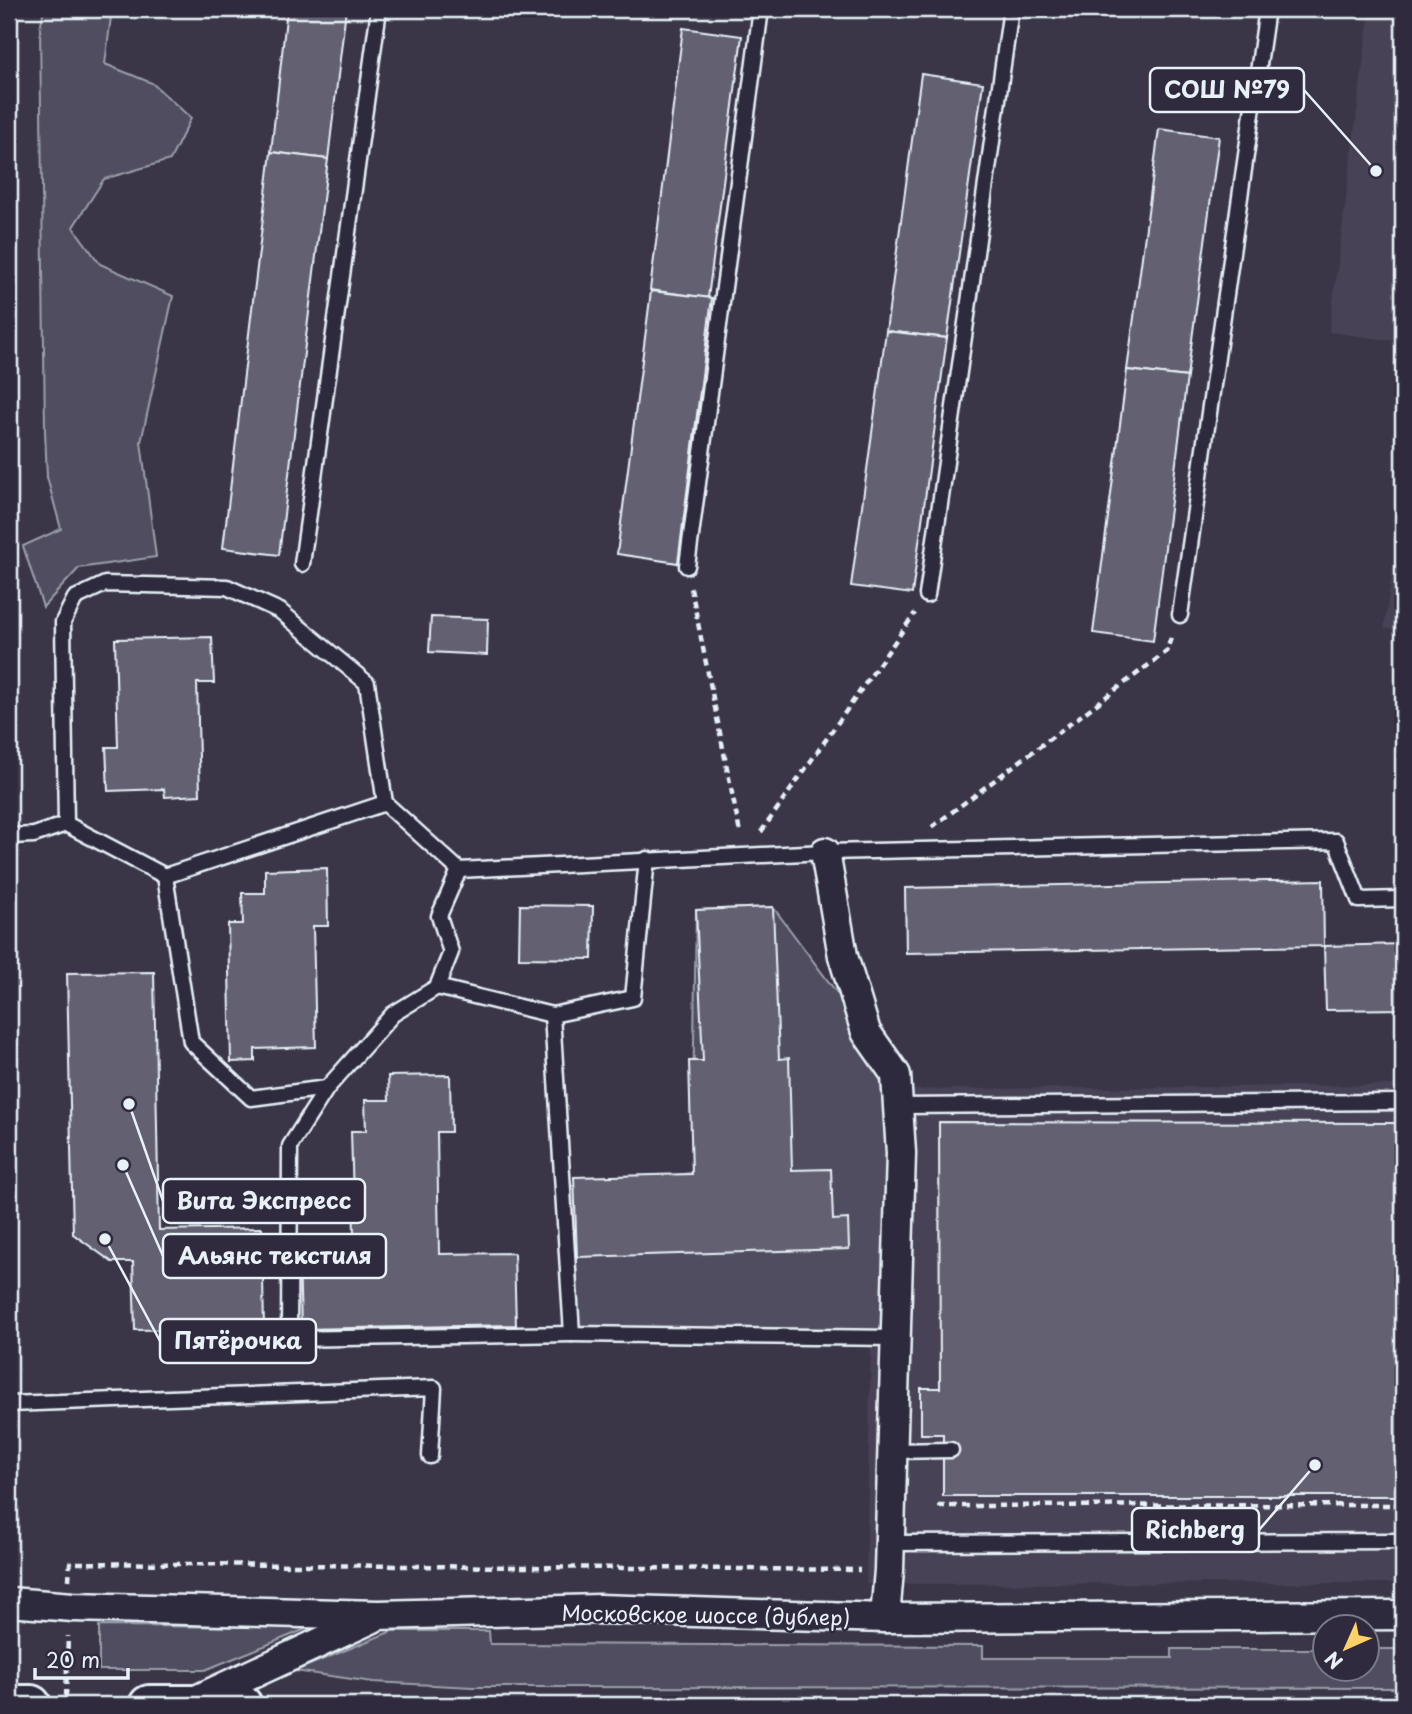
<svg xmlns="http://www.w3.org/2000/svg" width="1412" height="1714" font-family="'Playpen Sans',sans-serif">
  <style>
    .built { fill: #464354 }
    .green { fill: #504e5f; stroke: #9ca0ac; stroke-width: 2 }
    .building { fill: #636171; stroke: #e8f1f8; stroke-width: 2 }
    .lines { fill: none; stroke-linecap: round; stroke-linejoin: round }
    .service-casing { stroke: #e8f1f8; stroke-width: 19 }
    .minor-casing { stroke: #e8f1f8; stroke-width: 33 }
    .primary-casing { stroke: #e8f1f8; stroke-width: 44 }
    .path { stroke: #e8f1f8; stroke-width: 4.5; stroke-dasharray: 7 5; stroke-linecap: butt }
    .service { stroke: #2f2a3d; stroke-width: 14 }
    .minor { stroke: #2f2a3d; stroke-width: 28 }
    .primary { stroke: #2f2a3d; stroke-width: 38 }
    .labels { text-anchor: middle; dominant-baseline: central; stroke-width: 5; stroke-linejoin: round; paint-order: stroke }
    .street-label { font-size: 21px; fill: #e8f1f8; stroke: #2f2a3d }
    .leader { fill: none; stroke: #e8f1f8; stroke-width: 2.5 }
    .callout-dot { fill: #e8f1f8; stroke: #2f2a3d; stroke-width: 2.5 }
    .callout { fill: #2f2a3d; stroke: #e8f1f8; stroke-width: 2.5 }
    .callout-label { font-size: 23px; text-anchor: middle; font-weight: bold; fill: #e8f1f8 }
  </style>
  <rect width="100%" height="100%" fill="#3a3648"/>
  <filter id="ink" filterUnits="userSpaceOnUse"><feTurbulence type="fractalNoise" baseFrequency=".0143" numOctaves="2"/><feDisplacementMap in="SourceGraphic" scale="14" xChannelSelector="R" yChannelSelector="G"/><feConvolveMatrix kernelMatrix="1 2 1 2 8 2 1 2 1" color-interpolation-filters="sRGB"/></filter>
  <g filter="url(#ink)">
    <g class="built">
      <path d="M1370 9H1403V342L1329 332Z"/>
      <path d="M1398 531H1403V631L1384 628Z"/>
      <path d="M1403 1085V1583L866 1584 876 1090Z"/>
    </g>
    <g class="green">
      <path d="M44 9H112L105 64 152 83 191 118 170 160 104 179 73 227 100 264 173 296 141 442 156 557 79 568 43 607 23 546 61 529 47 477 45 431 40 28Z"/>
      <path d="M773 907 866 1032 898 1106 895 1338 572 1334 563 1187 692 1173 696 910Z"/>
      <path d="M99 1626 311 1627 205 1670H99Z"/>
      <path d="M392 1631H489L490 1644 983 1646V1658H1172V1649H1324V1668H1366L1367 1649H1403V1688L473 1687 373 1682 295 1671Z"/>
    </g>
    <g class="building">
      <path d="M287 9H346L328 159 271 152Z"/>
      <path d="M683 28 742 36 708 298 650 290Z"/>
      <path d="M921 74 983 83 947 338 886 331Z"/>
      <path d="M1159 129 1219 137 1187 377 1127 370Z"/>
      <path d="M271 152 328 159 279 555 223 548Z"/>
      <path d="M651 291 712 298 678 563 617 554Z"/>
      <path d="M886 331 947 338 912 594 851 586Z"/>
      <path d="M1127 370 1187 377 1153 641 1093 633Z"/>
      <path d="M431 617 488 619 487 655 429 652Z"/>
      <path d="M212 637 214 683H197L200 795 165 797 164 789 108 791 106 747H118L115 639Z"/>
      <path d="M327 868 328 926H313L316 1047 255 1049V1061L231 1062 228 924H243L242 893H265V870Z"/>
      <path d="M1323 880 1324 946 906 953 905 888Z"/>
      <path d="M520 905 593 906 592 959 519 958Z"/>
      <path d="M773 907 779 1059 789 1058 792 1170 831 1169 833 1220 848 1219 849 1249 577 1257 574 1177 692 1174 689 1061H703L696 910Z"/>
      <path d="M1403 944V1009L1326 1010 1324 946Z"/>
      <path d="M154 972 159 1230 262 1228 264 1328 135 1330 133 1262H112L73 1234 67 973Z"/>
      <path d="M450 1075 451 1132H437L439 1254 514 1253 516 1325 301 1329 299 1256H334V1269L355 1268 351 1131H366L365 1100H389L388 1076Z"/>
      <path d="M939 1122 1403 1123V1496H943V1434H921V1388H940Z"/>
    </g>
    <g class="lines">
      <g class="service-casing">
        <g id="service">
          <path d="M302 564 379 9"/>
          <path d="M687 566 761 9"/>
          <path d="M927 595 1011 9"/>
          <path d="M1180 615 1267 9"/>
          <path d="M66 824 63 622 75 598 105 584 227 587 280 611 367 683 385 803"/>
          <path d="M9 836 34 835 66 824 165 876 385 803 459 870 825 852 1336 841 1359 900 1403 899"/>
          <path d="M459 870 439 916 451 952 437 987 552 1015 633 998 647 859"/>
          <path d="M165 876 191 1042 251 1098 327 1088"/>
          <path d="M437 987 393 1014 327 1088 290 1146 289 1339 572 1334"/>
          <path d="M552 1015 572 1334 895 1338"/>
          <path d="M898 1106 1403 1102"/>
          <path d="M9 1404 434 1388 430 1456"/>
          <path d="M892 1451 951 1450"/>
          <path d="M890 1543 1403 1541"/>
        </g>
      </g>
      <g class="minor-casing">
        <g id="minor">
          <path d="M825 852 843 956 866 1032 896 1075 901 1153 889 1570 885 1618"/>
          <path d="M9 1602 73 1607 378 1615 599 1609 885 1618 1403 1615"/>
          <path d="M194 1701 373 1618"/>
        </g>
      </g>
      <g class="primary-casing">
        <g id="primary">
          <path d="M9 1705H31"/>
          <path d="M149 1705H242"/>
        </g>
      </g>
      <g class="path">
        <path d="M691 588 740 833"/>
        <path d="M932 827 1166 652 1172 635"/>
        <path d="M761 832 915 613"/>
        <path d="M938 1506 1403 1505"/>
        <path d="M69 1580 70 1563 860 1570"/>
        <path d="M66 1697 68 1636"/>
      </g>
      <use href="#service" class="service"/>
      <use href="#minor" class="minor"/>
      <use href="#primary" class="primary"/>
    </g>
  </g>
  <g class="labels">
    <g class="street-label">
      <text transform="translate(706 1614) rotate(1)">Московское шоссе (дублер)</text>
    </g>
  </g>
  <path class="leader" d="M1376 171L1304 90M129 1104L163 1201M123 1165L163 1256M105 1239L160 1341M1315 1465L1259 1530"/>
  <g class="callout-dot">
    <circle cx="1376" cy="171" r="7"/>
    <circle cx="129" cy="1104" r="7"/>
    <circle cx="123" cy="1165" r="7"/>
    <circle cx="105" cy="1239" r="7"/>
    <circle cx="1315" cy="1465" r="7"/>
  </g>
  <g class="callout">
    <rect x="1150" y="68" width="154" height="44" rx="7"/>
    <rect x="163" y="1179" width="202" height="44" rx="7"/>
    <rect x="163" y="1234" width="223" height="44" rx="7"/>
    <rect x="160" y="1319" width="156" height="44" rx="7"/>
    <rect x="1132" y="1508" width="127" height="44" rx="7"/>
  </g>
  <g class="callout-label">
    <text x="1227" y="98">СОШ №79</text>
    <text x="264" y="1209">Вита Экспресс</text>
    <text x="275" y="1264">Альянс текстиля</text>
    <text x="238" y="1349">Пятёрочка</text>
    <text x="1195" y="1538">Richberg</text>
  </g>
  <rect width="1412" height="1714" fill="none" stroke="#2f2a3d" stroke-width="35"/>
  <rect x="18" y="18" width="1377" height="1679" fill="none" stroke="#e8f1f8" stroke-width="2.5" filter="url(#ink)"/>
  <g transform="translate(1346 1648) rotate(225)"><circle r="33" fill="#2f2a3d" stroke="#797a88" stroke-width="2"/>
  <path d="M0-5L12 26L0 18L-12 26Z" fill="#ffd166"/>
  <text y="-10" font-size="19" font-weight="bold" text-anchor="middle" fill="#e8f1f8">N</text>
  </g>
  <path d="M35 1668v10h93v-10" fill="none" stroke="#e8f1f8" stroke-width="3.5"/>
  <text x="46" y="1668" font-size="21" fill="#e8f1f8" stroke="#2f2a3d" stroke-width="5" paint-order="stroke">20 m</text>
</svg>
